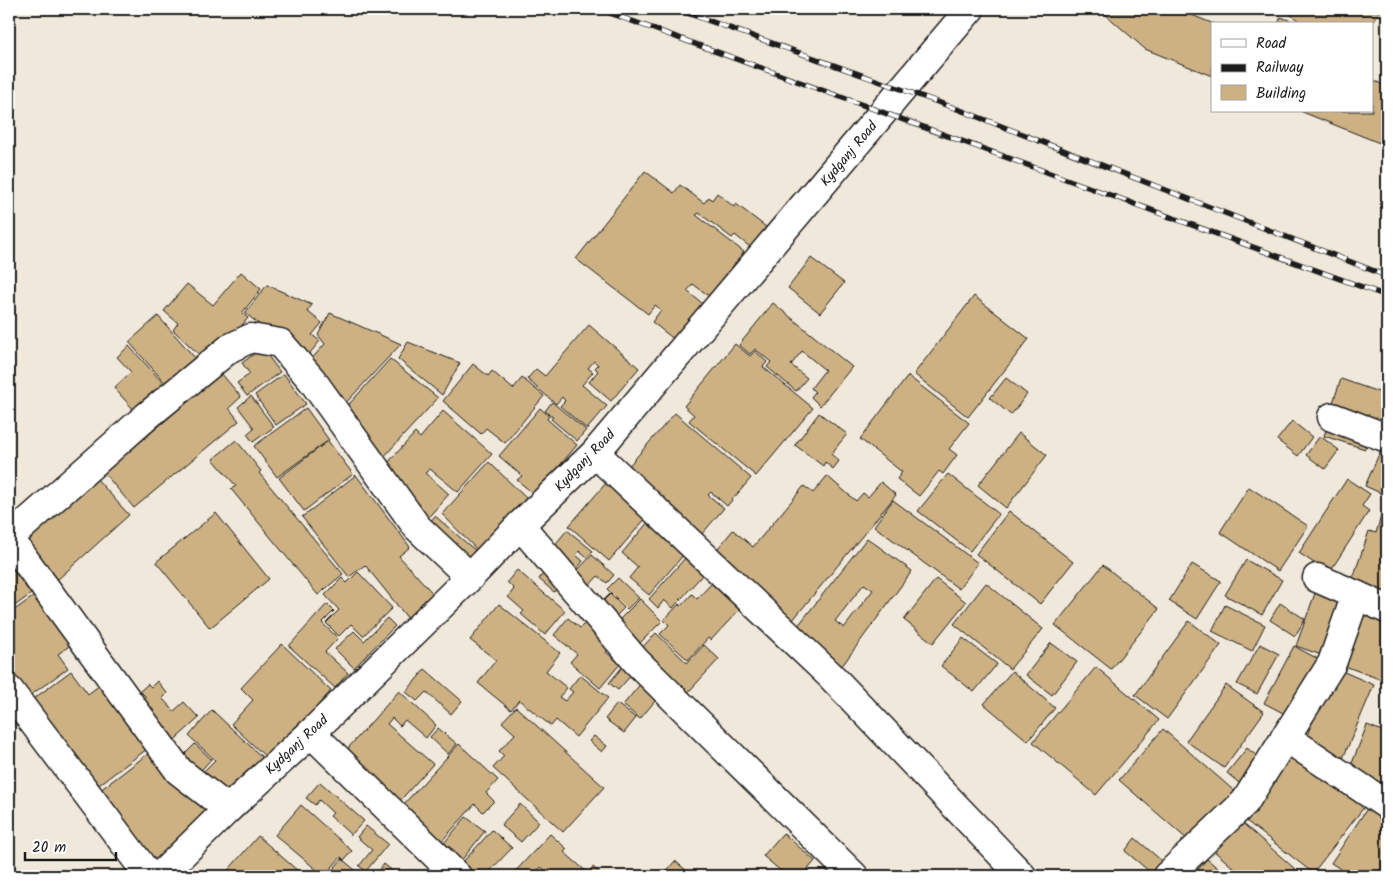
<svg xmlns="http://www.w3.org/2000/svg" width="1396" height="885" font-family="Kalam,sans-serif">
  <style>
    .building { fill: #cdb183; stroke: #1c1c1c; fill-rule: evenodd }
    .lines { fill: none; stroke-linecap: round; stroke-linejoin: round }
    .minor-casing { stroke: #1c1c1c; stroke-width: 31 }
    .major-casing { stroke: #1c1c1c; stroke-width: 31 }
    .minor { stroke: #fff; stroke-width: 28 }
    .major { stroke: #fff; stroke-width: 28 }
    .rail-casing { stroke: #1c1c1c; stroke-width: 5.5 }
    .rail { stroke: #fff; stroke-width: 4; stroke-dasharray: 11; stroke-linecap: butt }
    .labels { text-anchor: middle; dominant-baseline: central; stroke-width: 4; stroke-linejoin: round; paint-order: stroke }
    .street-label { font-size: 14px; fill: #1c1c1c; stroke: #fff }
  </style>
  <rect width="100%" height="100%" fill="#f0e8da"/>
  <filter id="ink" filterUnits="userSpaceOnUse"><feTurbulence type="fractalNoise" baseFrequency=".02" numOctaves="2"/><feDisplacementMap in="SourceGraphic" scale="10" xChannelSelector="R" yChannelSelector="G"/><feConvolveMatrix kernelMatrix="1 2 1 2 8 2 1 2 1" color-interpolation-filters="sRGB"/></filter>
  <g filter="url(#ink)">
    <g class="building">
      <path d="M1110 9H1177L1214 24 1212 76 1145 49 1105 14Z"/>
      <path d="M1283 9H1382L1371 24H1303Z"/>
      <path d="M1281 17 1299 24H1278Z"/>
      <path d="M1372 80 1387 86V146L1300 111H1372Z"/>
      <path d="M645 171 674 193 680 185 704 203 709 197 712 200 717 193 734 207 736 204 766 227 750 247 735 235 732 238 699 213 696 215 744 252 709 296 693 284 687 291 703 304 675 340 652 322 661 310 655 305 648 314 576 259Z"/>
      <path d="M811 258 844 283 820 313 788 288Z"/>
      <path d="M241 272 261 289 242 313 248 318 232 337 227 333 205 360 173 330 178 323 164 311 187 284 213 305Z"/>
      <path d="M267 285 312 305 307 311 322 323 312 335 320 341 304 360 245 313Z"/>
      <path d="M974 296 1029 339 968 417 914 374Z"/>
      <path d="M773 303 852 367 820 406 811 397 815 392 811 388 825 370 802 351 791 365 807 378 796 391 767 367 771 362 755 349 750 354 739 345Z"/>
      <path d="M330 313 401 344 341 408 308 363 325 344 318 335Z"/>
      <path d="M158 316 196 359 167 385 129 342Z"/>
      <path d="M589 325 639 368 611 401 589 382 598 371 595 368 598 365 594 361 588 368 593 372 582 385 607 406 587 429 560 406 565 401 562 397 556 404 527 379 536 369 545 376Z"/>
      <path d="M408 342 460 363 442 395 398 359Z"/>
      <path d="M735 344 750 356 755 351 767 362 763 367 813 408 756 476 689 421 694 415 684 406Z"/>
      <path d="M129 346 164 384 135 411 114 388 131 372 117 357Z"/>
      <path d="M262 348 280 372 247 396 237 383 250 374 242 363Z"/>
      <path d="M390 359 438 398 380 461 341 413Z"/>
      <path d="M473 364 488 376 492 371 513 389 522 378 544 396 505 443 486 428 481 434 443 401Z"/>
      <path d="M221 373 241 397 229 408 239 421 134 508 104 473Z"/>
      <path d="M284 374 306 404 276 425 255 395Z"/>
      <path d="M908 376 969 423 949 449 957 455 943 474 939 471 919 496 897 479 902 472 860 439Z"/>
      <path d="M1006 378 1027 394 1011 415 990 398Z"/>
      <path d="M1341 379 1387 395V407L1380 428 1330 411Z"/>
      <path d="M251 396 274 427 253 442 247 434 254 428 238 407Z"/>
      <path d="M552 402 586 430 577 441 551 419 553 417 545 411Z"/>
      <path d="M306 408 329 440 277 477 254 446Z"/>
      <path d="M540 408 549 416 547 419 577 445 535 495 517 480 522 476 499 456Z"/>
      <path d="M443 411 492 454 458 492 430 469 425 473 449 494 424 522 385 466 415 433 420 438Z"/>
      <path d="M675 413 751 478 727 506 711 492 708 495 724 508 696 541 620 476Z"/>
      <path d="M819 413 847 434 831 454 839 461 833 469 825 462 823 466 795 445Z"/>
      <path d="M1331 414 1372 426 1365 449 1324 436Z"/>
      <path d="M1292 421 1312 437 1298 456 1277 440Z"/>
      <path d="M1019 433 1047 455 1006 508 978 485Z"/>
      <path d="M1320 436 1339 450 1325 469 1306 455Z"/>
      <path d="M1387 436V496L1365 486Z"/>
      <path d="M236 440 261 471 259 473 343 574 318 595 231 489 236 486 213 459Z"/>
      <path d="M328 441 353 474 304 511 279 478Z"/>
      <path d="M489 462 530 502 481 554 442 514Z"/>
      <path d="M948 474 999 514 970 551 918 511Z"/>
      <path d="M356 475 410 547 399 556 436 597 409 620 365 565 349 577 302 517Z"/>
      <path d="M827 476 856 501 863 493 868 497 881 482 896 495 787 627 709 559 733 530 753 547 804 486 813 493Z"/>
      <path d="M96 478 129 515 56 581 23 544Z"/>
      <path d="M1347 479 1370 494 1362 506 1369 511 1329 573 1299 553Z"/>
      <path d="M606 483 646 518 609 561 569 526Z"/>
      <path d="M1249 487 1308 526 1278 571 1220 532Z"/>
      <path d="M893 500 978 563 959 589 874 526Z"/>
      <path d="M1385 503 1387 504V599L1350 587 1369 531 1376 533Z"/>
      <path d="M1009 511 1073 562 1040 604 976 554Z"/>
      <path d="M216 513 269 579 210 628 156 562Z"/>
      <path d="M435 516 477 552 464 566 423 530Z"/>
      <path d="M649 521 685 553 649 595 629 578 638 567 622 553Z"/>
      <path d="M567 530 593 551 587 558 579 551 576 555 583 561 574 572 549 552Z"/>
      <path d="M867 538 912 571 836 674 790 636ZM864 584 873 590 844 628 835 621Z"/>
      <path d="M592 555 614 575 607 583 598 576 585 590 571 577Z"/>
      <path d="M686 557 704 573 673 608 664 600 658 608 649 599Z"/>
      <path d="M1246 560 1282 580 1262 615 1225 595Z"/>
      <path d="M9 564 31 594 9 610Z"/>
      <path d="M1192 564 1221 581 1197 619 1169 601Z"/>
      <path d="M1103 565 1159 609 1111 669 1055 625Z"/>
      <path d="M517 570 565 611 545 635 521 614 524 611 508 597 514 589 507 582Z"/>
      <path d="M545 571 561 584 554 592 539 579Z"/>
      <path d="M358 572 392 608 363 636 351 624 339 636 326 623 339 610 325 595 342 578 347 583Z"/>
      <path d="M618 578 639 598 627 609 607 589Z"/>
      <path d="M936 579 966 602 933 643 904 620Z"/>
      <path d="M712 583 740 609 711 640 708 638 688 660 660 634 669 625 664 620 679 604 681 606 692 594 697 599Z"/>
      <path d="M986 583 1043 629 1010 669 954 624Z"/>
      <path d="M1318 585 1352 597 1330 658 1296 646Z"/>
      <path d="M610 594 624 608 611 621 597 596 603 601Z"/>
      <path d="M34 596 49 617 54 613 75 642 58 654 68 668 28 697 9 671V614Z"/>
      <path d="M640 599 662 621 635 648 613 626Z"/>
      <path d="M1280 603 1305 619 1295 636 1270 620Z"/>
      <path d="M327 604 334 611 322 623 338 638 325 652 348 673 335 688 289 646Z"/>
      <path d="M499 604 560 653 546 671 567 688 559 697 565 701 573 692 569 689 580 675 608 698 576 737 556 720 551 726 519 700 511 710 478 683 496 660 470 640Z"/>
      <path d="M1225 605 1265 625 1252 651 1212 631Z"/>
      <path d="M1359 605 1387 616V682L1337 663Z"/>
      <path d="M387 618 395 626 354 668 335 649 354 631 364 641Z"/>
      <path d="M568 618 580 628 589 619 615 641 606 652 620 664 600 688 570 662 577 654 554 635Z"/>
      <path d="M1189 621 1221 645 1167 719 1135 695Z"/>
      <path d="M656 633 687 663 704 645 719 659 681 700 634 656Z"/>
      <path d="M963 638 997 664 974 692 941 666Z"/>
      <path d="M1051 643 1077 662 1052 695 1026 675Z"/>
      <path d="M282 644 331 691 268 759 231 724 253 700 241 688Z"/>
      <path d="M1260 644 1279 654 1257 694 1237 684Z"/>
      <path d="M1294 646 1318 659 1287 715 1264 703Z"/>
      <path d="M624 665 633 673 618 690 609 683Z"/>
      <path d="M1096 667 1159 720 1096 795 1033 742Z"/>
      <path d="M1335 668 1374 685 1341 763 1302 747Z"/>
      <path d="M425 669 462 701 451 714 426 692 417 701 406 692Z"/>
      <path d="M71 671 88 694 100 685 147 749 96 787 32 700Z"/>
      <path d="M1012 671 1055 708 1028 741 984 704Z"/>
      <path d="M157 681 167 693 162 698 174 711 184 702 199 718 168 746 141 702 146 697 140 691 148 684 151 687Z"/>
      <path d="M642 682 659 696 640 719 623 705Z"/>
      <path d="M1226 685 1264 712 1224 768 1186 741Z"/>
      <path d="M399 691 436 725 426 738 405 720 400 726 392 718 387 724 433 764 396 805 341 756Z"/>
      <path d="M617 704 636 718 624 733 605 719Z"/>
      <path d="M516 707 604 787 563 832 493 768 504 756 499 751 515 734 502 722Z"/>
      <path d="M212 710 266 761 226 796 202 773 215 760 189 736Z"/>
      <path d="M1387 714V728L1382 726Z"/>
      <path d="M1367 725 1387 733V771L1380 789 1347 776Z"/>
      <path d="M438 728 457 744 448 754 430 737Z"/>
      <path d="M1163 729 1240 796 1196 847 1119 780Z"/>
      <path d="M594 736 607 746 602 752 589 741Z"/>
      <path d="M195 744 211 759 198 774 181 758Z"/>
      <path d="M459 744 498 780 486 793 494 801 483 812 475 804 440 843 401 807Z"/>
      <path d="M1247 748 1264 762 1244 787 1227 773Z"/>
      <path d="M1290 749 1368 802 1313 873 1245 820Z"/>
      <path d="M149 753 213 817 159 865 99 791Z"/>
      <path d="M320 782 364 821 351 835 330 816 333 813 319 800 315 805 306 798Z"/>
      <path d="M1372 801 1387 811V876H1351L1331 863Z"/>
      <path d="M520 804 539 822 521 842 501 825Z"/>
      <path d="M301 805 352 851 344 860 341 857 324 876 275 835Z"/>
      <path d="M466 817 485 831 461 861 452 854 455 851 444 843Z"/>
      <path d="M1239 820 1303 876H1243L1213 850Z"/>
      <path d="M366 826 388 844 366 871 359 866 372 850 357 837Z"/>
      <path d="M492 830 512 848 485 876H478L463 862Z"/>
      <path d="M783 833 815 861 802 876H777L781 871 763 856Z"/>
      <path d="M550 834 567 849 564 852 588 873 593 867 603 876H553L541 867 533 876H511Z"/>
      <path d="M258 836 298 871 294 876H223Z"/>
      <path d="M1135 838 1169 867 1155 876 1125 851Z"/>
      <path d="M342 859 360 874 358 876H327Z"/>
      <path d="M1207 859 1227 876H1192Z"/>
      <path d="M675 861 693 876H662Z"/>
      <path d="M384 864 399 876H374Z"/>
      <path d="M213 870 219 876H208Z"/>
      <path d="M314 870 321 876H308Z"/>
      <path d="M766 871 772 876H761Z"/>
      <path d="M1320 871 1327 876H1316Z"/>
    </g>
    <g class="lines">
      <g class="minor-casing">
        <g id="minor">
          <path d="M1332 417 1387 438"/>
          <path d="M595 453 830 675 1022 876"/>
          <path d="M520 525 636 661 854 876"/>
          <path d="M9 538 147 416 230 348 251 338 280 343 312 380 417 527 470 577"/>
          <path d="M9 538 179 771 228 809"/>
          <path d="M1356 595 1387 609"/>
          <path d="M9 690 149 876"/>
          <path d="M311 733 457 876"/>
          <path d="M1285 737 1387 805"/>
          <path d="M1167 876 1245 802 1332 663 1356 595 1317 578"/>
        </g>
      </g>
      <g class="major-casing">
        <path id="major" d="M160 876 228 809 311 733 470 577 520 525 595 453 970 9"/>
      </g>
      <use href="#minor" class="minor"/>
      <use href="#major" class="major"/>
      <g class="rail-casing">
        <g id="rail">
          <path d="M599 9 1387 296"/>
          <path d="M676 9 960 110 1387 276"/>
        </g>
      </g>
      <use href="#rail" class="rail"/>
    </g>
  </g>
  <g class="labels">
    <g class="street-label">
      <text transform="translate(849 154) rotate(-50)">Kydganj Road</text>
      <text transform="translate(585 461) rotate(-46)">Kydganj Road</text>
      <text transform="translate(297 745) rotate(-43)">Kydganj Road</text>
    </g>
  </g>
  <rect width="1396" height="885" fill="none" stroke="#fff" stroke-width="30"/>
  <rect x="15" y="15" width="1366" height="855" fill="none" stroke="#1c1c1c" stroke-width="2" filter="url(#ink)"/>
  <rect x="1211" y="22" width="162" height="90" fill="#ffffff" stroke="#a4a4a4"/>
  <rect x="1221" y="39" width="25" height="8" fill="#ffffff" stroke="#a4a4a4"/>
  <text x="1256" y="48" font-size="15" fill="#1c1c1c">Road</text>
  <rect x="1221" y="64" width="25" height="8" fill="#1c1c1c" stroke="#a4a4a4"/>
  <text x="1256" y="72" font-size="15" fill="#1c1c1c">Railway</text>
  <rect x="1221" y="85" width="25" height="15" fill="#cdb183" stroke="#a4a4a4"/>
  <text x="1256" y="98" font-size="15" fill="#1c1c1c">Building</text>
  <path d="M25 852v8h91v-8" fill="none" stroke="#1c1c1c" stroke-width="2.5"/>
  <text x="32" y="852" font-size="15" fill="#1c1c1c" stroke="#ffffff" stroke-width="4" paint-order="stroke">20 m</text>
</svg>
